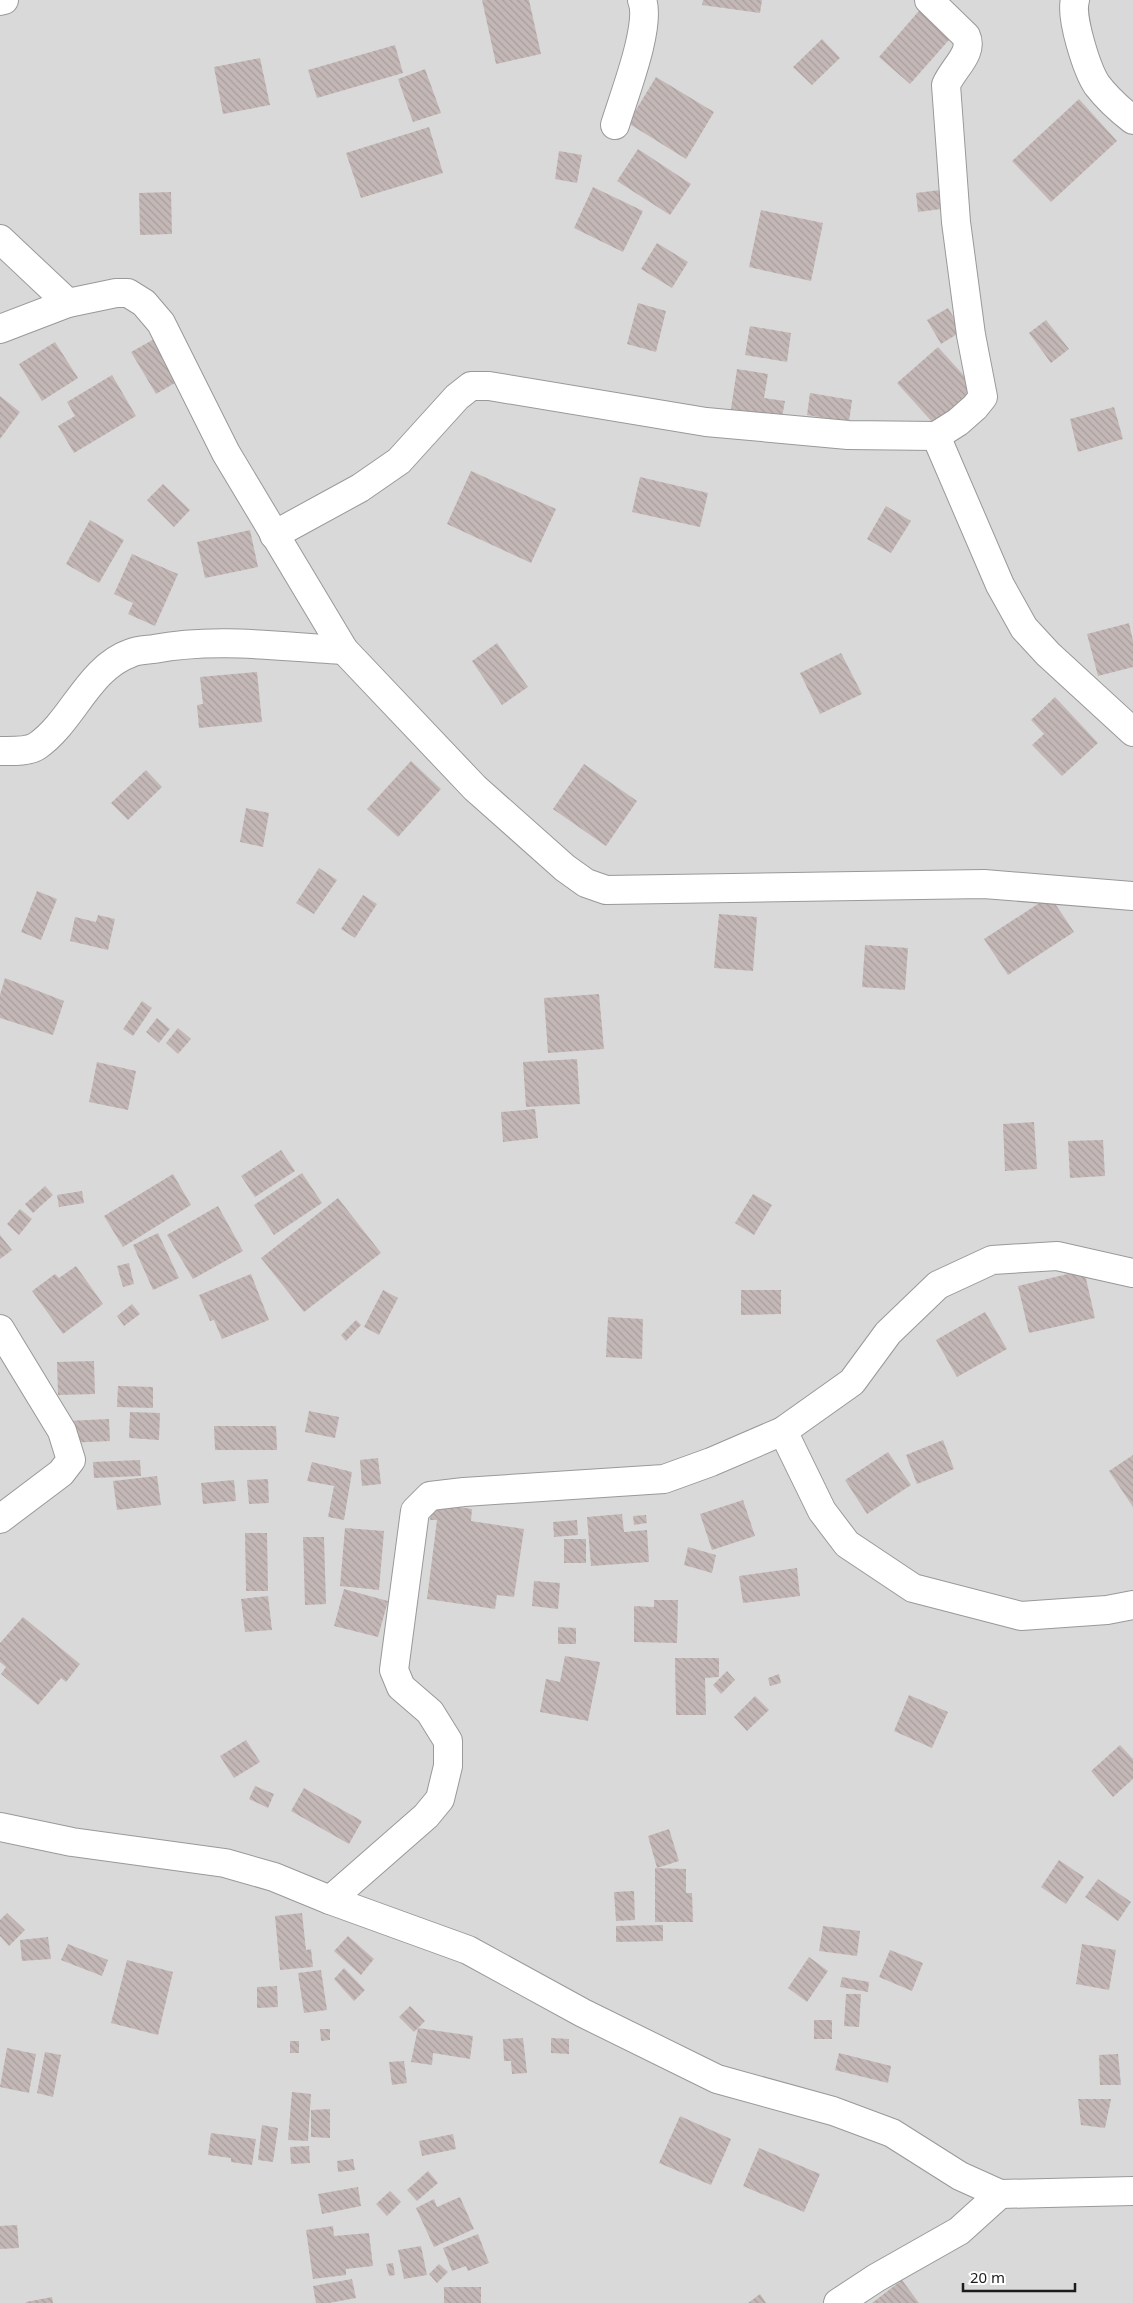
<svg xmlns="http://www.w3.org/2000/svg" width="1133" height="2303" font-family="'Noto Sans',sans-serif">
  <style>
    .residential { fill: #dad9da }
    .building { fill: url(#building-back-hatch) }
    .lines { fill: none; stroke-linecap: round; stroke-linejoin: round }
    .minor-casing { stroke: #999; stroke-width: 30 }
    .tertiary-casing { stroke: #999; stroke-width: 30 }
    .minor { stroke: #fff; stroke-width: 28 }
    .tertiary { stroke: #fff; stroke-width: 28 }
  </style>
  <defs>
    <pattern id="building-back-hatch" width="6" height="6" patternUnits="userSpaceOnUse" patternTransform="scale(1.25)"><rect width="6" height="6" fill="#c4b8b7"/><path d="M-1 5l2 2M0 0l6 6M5-1l2 2" fill="none" stroke="#a89e9d"/></pattern>
  </defs>
  <rect width="100%" height="100%" fill="#ede7e3"/>
  <rect class="residential" x="0" y="0" width="1133" height="2303"/>
  <g class="building">
    <path d="M482 0H529L541 54 496 64Z"/>
    <path d="M703 0H762L760 13 702 5Z"/>
    <path d="M924 5 956 32 910 84 879 57Z"/>
    <path d="M822 39 840 58 812 85 793 67Z"/>
    <path d="M395 45 403 73 317 98 308 70Z"/>
    <path d="M260 58 270 105 223 114 214 67Z"/>
    <path d="M425 69 441 113 413 122 398 79Z"/>
    <path d="M656 77 714 112 686 159 628 123Z"/>
    <path d="M1079 99 1117 141 1051 202 1012 161Z"/>
    <path d="M429 127 443 173 361 198 346 153Z"/>
    <path d="M638 149 691 184 670 215 617 181Z"/>
    <path d="M559 151 582 155 577 183 555 179Z"/>
    <path d="M593 187 643 211 623 252 574 228Z"/>
    <path d="M940 190 941 209 918 212 916 193Z"/>
    <path d="M171 192 172 234 140 235 139 193Z"/>
    <path d="M761 210 823 223 811 281 749 267Z"/>
    <path d="M657 243 688 262 672 288 641 269Z"/>
    <path d="M638 303 666 311 656 352 627 344Z"/>
    <path d="M948 308 962 331 941 344 927 320Z"/>
    <path d="M1046 320 1069 349 1051 363 1029 333Z"/>
    <path d="M750 326 791 333 787 362 745 355Z"/>
    <path d="M156 338 180 380 156 394 131 352Z"/>
    <path d="M55 342 78 378 42 401 19 364Z"/>
    <path d="M938 347 976 389 935 425 897 383Z"/>
    <path d="M737 369 768 374 764 398 785 401 781 423 730 415Z"/>
    <path d="M112 375 136 416 74 453 58 426 75 416 67 402Z"/>
    <path d="M810 393 852 400 849 422 807 415Z"/>
    <path d="M0 396 20 412 0 439Z"/>
    <path d="M1114 407 1123 439 1078 452 1070 419Z"/>
    <path d="M471 471 556 509 531 563 447 524Z"/>
    <path d="M640 477 708 493 700 527 632 512Z"/>
    <path d="M163 484 190 510 174 527 147 500Z"/>
    <path d="M886 506 911 521 891 553 867 539Z"/>
    <path d="M90 520 124 540 99 583 66 564Z"/>
    <path d="M250 530 258 567 205 578 197 542Z"/>
    <path d="M132 554 178 574 155 626 128 614 133 603 114 594Z"/>
    <path d="M1129 623 1133 641V667L1098 676 1087 634Z"/>
    <path d="M497 643 528 687 502 705 472 661Z"/>
    <path d="M841 653 862 694 820 714 800 673Z"/>
    <path d="M257 672 262 722 199 728 197 705 203 704 200 677Z"/>
    <path d="M1055 697 1098 743 1062 776 1032 745 1044 734 1031 720Z"/>
    <path d="M411 761 441 789 398 837 367 809Z"/>
    <path d="M584 764 637 801 606 846 553 809Z"/>
    <path d="M146 770 162 787 128 820 111 803Z"/>
    <path d="M246 808 269 813 263 847 240 842Z"/>
    <path d="M319 868 337 880 314 914 296 903Z"/>
    <path d="M37 891 57 899 41 940 21 932Z"/>
    <path d="M363 895 377 904 355 938 341 929Z"/>
    <path d="M1050 896 1074 932 1008 975 984 939Z"/>
    <path d="M719 914 757 917 753 971 714 968Z"/>
    <path d="M98 915 115 919 108 950 70 941 75 917 96 922Z"/>
    <path d="M865 945 908 948 905 990 862 987Z"/>
    <path d="M5 978 64 1001 53 1035 0 1018V995Z"/>
    <path d="M599 994 604 1049 548 1053 544 998Z"/>
    <path d="M142 1001 152 1008 133 1036 123 1029Z"/>
    <path d="M157 1018 170 1029 159 1043 146 1032Z"/>
    <path d="M178 1028 191 1039 178 1054 166 1043Z"/>
    <path d="M577 1059 580 1104 526 1107 523 1062Z"/>
    <path d="M97 1062 136 1071 128 1110 89 1102Z"/>
    <path d="M535 1109 538 1138 503 1142 501 1112Z"/>
    <path d="M1034 1122 1037 1169 1005 1171 1003 1124Z"/>
    <path d="M1103 1140 1105 1176 1070 1178 1068 1141Z"/>
    <path d="M281 1150 295 1171 255 1197 241 1176Z"/>
    <path d="M302 1173 322 1203 274 1235 254 1205Z"/>
    <path d="M173 1174 191 1205 123 1247 104 1216Z"/>
    <path d="M45 1186 53 1195 33 1213 25 1204Z"/>
    <path d="M82 1191 84 1203 59 1207 57 1195Z"/>
    <path d="M753 1194 772 1205 754 1235 735 1223Z"/>
    <path d="M338 1198 381 1253 304 1312 261 1258Z"/>
    <path d="M218 1206 243 1251 193 1279 167 1235Z"/>
    <path d="M20 1209 32 1219 19 1235 7 1224Z"/>
    <path d="M158 1233 179 1278 153 1290 133 1245Z"/>
    <path d="M0 1235 12 1250 0 1259Z"/>
    <path d="M129 1263 134 1284 123 1287 117 1266Z"/>
    <path d="M76 1266 103 1304 63 1334 32 1291 55 1274 59 1278Z"/>
    <path d="M1084 1270 1095 1318 1029 1333 1018 1286Z"/>
    <path d="M251 1274 269 1320 222 1339 214 1320 210 1321 199 1295Z"/>
    <path d="M383 1290 398 1298 379 1335 364 1327Z"/>
    <path d="M741 1290H781V1314L741 1315Z"/>
    <path d="M132 1304 140 1314 124 1326 117 1316Z"/>
    <path d="M985 1312 1007 1349 957 1377 936 1340Z"/>
    <path d="M608 1317 643 1319 642 1359 606 1357Z"/>
    <path d="M356 1320 361 1325 346 1341 341 1335Z"/>
    <path d="M94 1361 95 1394 58 1395 57 1362Z"/>
    <path d="M118 1386 153 1387V1408L117 1407Z"/>
    <path d="M309 1411 339 1417 335 1438 305 1432Z"/>
    <path d="M130 1412 160 1413 159 1440 129 1438Z"/>
    <path d="M109 1419 110 1441 67 1443 66 1421Z"/>
    <path d="M214 1426H276L277 1450H215Z"/>
    <path d="M943 1440 954 1469 917 1484 906 1455Z"/>
    <path d="M888 1452 911 1485 867 1514 845 1480Z"/>
    <path d="M1133 1455V1507L1109 1471Z"/>
    <path d="M378 1458 381 1484 362 1486 360 1460Z"/>
    <path d="M140 1460 141 1476 94 1478 93 1462Z"/>
    <path d="M312 1462 352 1472 344 1520 328 1517 334 1486 307 1481Z"/>
    <path d="M157 1476 161 1505 117 1510 113 1481Z"/>
    <path d="M268 1479 269 1503 249 1504 247 1480Z"/>
    <path d="M234 1480 236 1501 203 1504 201 1483Z"/>
    <path d="M743 1500 755 1536 712 1550 700 1514Z"/>
    <path d="M432 1503 472 1509 471 1521 524 1529 514 1597 497 1595 495 1609 427 1599 437 1520H430Z"/>
    <path d="M622 1514 624 1532 647 1530 649 1562 591 1566 587 1517Z"/>
    <path d="M646 1515 647 1523 634 1525 633 1516Z"/>
    <path d="M577 1520 578 1535 554 1537 553 1522Z"/>
    <path d="M345 1528 384 1531 379 1590 340 1586Z"/>
    <path d="M245 1533H267L268 1591H246Z"/>
    <path d="M303 1537H324L326 1604 305 1605Z"/>
    <rect x="564" y="1539" width="22" height="24"/>
    <path d="M688 1547 716 1555 712 1573 684 1565Z"/>
    <path d="M797 1568 800 1596 743 1603 739 1576Z"/>
    <path d="M534 1581 560 1583 558 1609 532 1606Z"/>
    <path d="M344 1589 388 1601 378 1637 334 1626Z"/>
    <path d="M268 1596 272 1630 245 1632 241 1599Z"/>
    <path d="M654 1600H678L677 1643 634 1642V1606L654 1607Z"/>
    <path d="M23 1617 80 1664 66 1682 61 1678 38 1705 1 1674 6 1667 0 1662V1643Z"/>
    <path d="M558 1627 576 1628V1644H558Z"/>
    <path d="M565 1656 600 1662 588 1721 540 1712 546 1679 560 1682Z"/>
    <path d="M675 1658H719V1677L705 1678 706 1715H676Z"/>
    <path d="M727 1671 735 1680 721 1694 713 1685Z"/>
    <path d="M779 1674 781 1683 770 1686 768 1678Z"/>
    <path d="M909 1695 948 1712 932 1748 894 1731Z"/>
    <path d="M755 1696 769 1710 747 1731 734 1717Z"/>
    <path d="M246 1740 260 1762 234 1778 220 1756Z"/>
    <path d="M1120 1745 1133 1759V1779L1113 1797 1091 1771Z"/>
    <path d="M255 1786 274 1794 268 1808 249 1799Z"/>
    <path d="M304 1788 362 1821 349 1844 291 1811Z"/>
    <path d="M669 1829 679 1861 657 1868 648 1836Z"/>
    <path d="M1059 1860 1084 1877 1066 1904 1041 1887Z"/>
    <path d="M655 1868 686 1869V1893H692L693 1922H655Z"/>
    <path d="M1098 1879 1131 1902 1118 1921 1085 1897Z"/>
    <path d="M634 1891 635 1920 616 1921 614 1892Z"/>
    <path d="M7 1913 25 1930 9 1946 0 1936V1920Z"/>
    <path d="M302 1913 306 1950 311 1949 313 1967 280 1970 275 1916Z"/>
    <path d="M663 1925V1941L616 1942V1926Z"/>
    <path d="M823 1926 860 1931 857 1956 819 1951Z"/>
    <path d="M348 1936 374 1959 361 1975 334 1951Z"/>
    <path d="M48 1937 51 1959 22 1961 20 1940Z"/>
    <path d="M68 1944 108 1960 102 1976 61 1960Z"/>
    <path d="M1082 1944 1116 1950 1109 1990 1076 1984Z"/>
    <path d="M890 1950 923 1963 912 1991 879 1977Z"/>
    <path d="M809 1957 828 1971 807 2002 788 1988Z"/>
    <path d="M127 1960 173 1972 158 2035 111 2023Z"/>
    <path d="M344 1968 365 1990 354 2001 334 1979Z"/>
    <path d="M321 1970 327 2010 304 2013 298 1973Z"/>
    <path d="M842 1977 869 1982 868 1992 840 1987Z"/>
    <path d="M277 1986 278 2007 257 2008V1987Z"/>
    <path d="M846 1994H861L859 2027 844 2026Z"/>
    <path d="M410 2006 425 2021 414 2032 399 2017Z"/>
    <rect x="814" y="2020" width="18" height="19"/>
    <path d="M418 2028 473 2036 470 2059 433 2053 432 2065 411 2062Z"/>
    <path d="M320 2029H330V2040L321 2041Z"/>
    <path d="M523 2038 527 2073 512 2074 511 2061H504L503 2039Z"/>
    <path d="M551 2038 569 2039V2054L551 2053Z"/>
    <rect x="290" y="2041" width="9" height="12"/>
    <path d="M7 2048 36 2054 29 2093 0 2087Z"/>
    <path d="M45 2052 61 2055 53 2097 37 2093Z"/>
    <path d="M839 2053 891 2066 888 2083 835 2070Z"/>
    <path d="M1118 2054 1121 2085H1100L1099 2055Z"/>
    <path d="M404 2061 407 2083 392 2085 389 2062Z"/>
    <path d="M292 2092 311 2094 308 2141 288 2140Z"/>
    <path d="M1078 2099H1111L1105 2128 1081 2125Z"/>
    <path d="M330 2109V2138L311 2137V2110Z"/>
    <path d="M680 2116 731 2139 711 2185 659 2163Z"/>
    <path d="M262 2125 278 2128 273 2162 258 2160Z"/>
    <path d="M211 2133 256 2139 252 2165 231 2162V2158L208 2155Z"/>
    <path d="M453 2134 456 2149 422 2156 419 2141Z"/>
    <path d="M309 2146 310 2163 291 2164 290 2147Z"/>
    <path d="M759 2148 820 2174 804 2212 743 2186Z"/>
    <path d="M353 2159 355 2170 338 2172 337 2161Z"/>
    <path d="M428 2171 438 2183 417 2201 407 2190Z"/>
    <path d="M358 2187 361 2206 322 2214 318 2194Z"/>
    <path d="M390 2191 401 2202 387 2216 376 2204Z"/>
    <path d="M460 2197 474 2229 434 2247 416 2208 434 2199 437 2207Z"/>
    <path d="M17 2225 19 2248 0 2249V2226Z"/>
    <path d="M333 2226 334 2236 369 2233 373 2266 346 2269V2275L313 2279 306 2230Z"/>
    <path d="M478 2234 489 2263 468 2271 466 2266 452 2271 443 2248Z"/>
    <path d="M421 2246 427 2275 404 2279 398 2250Z"/>
    <path d="M393 2263 395 2275 389 2276 386 2264Z"/>
    <path d="M439 2264 448 2272 437 2283 429 2274Z"/>
    <path d="M352 2279 356 2298 329 2303H316L313 2286Z"/>
    <path d="M902 2280 919 2303H872Z"/>
    <rect x="444" y="2287" width="37" height="16"/>
    <path d="M760 2294 766 2303H748Z"/>
    <path d="M52 2297 53 2303H26V2302Z"/>
  </g>
  <g class="lines">
    <g class="minor-casing">
      <g id="minor">
        <path d="M1075 0C1070 17 1087 70 1097 85 1107 98 1120 110 1133 120"/>
        <path d="M615 125C623 98 652 25 642 0"/>
        <path d="M0 239 68 303"/>
        <path d="M0 329 68 303 116 293H128L144 303 161 323 226 453 344 650 475 788 565 868 586 883 606 890 984 884 1133 896"/>
        <path d="M936 436 1000 585 1024 628 1048 654 1133 732"/>
        <path d="M274 535 360 488 399 461 457 397 471 386H489L706 422 848 435 936 436 958 422 975 407 983 397 971 335 956 222 946 85C953 68 974 53 966 36L929 0"/>
        <path d="M0 751C11 751 28 752 37 746 73 721 88 668 131 653 138 650 147 650 154 649 216 637 282 647 344 650"/>
        <path d="M0 1329 62 1431 71 1460 61 1473 0 1519"/>
        <path d="M783 1431 822 1511 847 1544 913 1588 1021 1616 1107 1610 1133 1605"/>
        <path d="M0 1827 72 1842 225 1863 274 1877 330 1900 468 1950 583 2013 717 2079 833 2111 892 2133 960 2176 1000 2194 1133 2191"/>
        <path d="M330 1900 426 1816 440 1799 448 1766V1741L430 1712 401 1687 394 1670 415 1511 430 1496 464 1492 664 1479 711 1462 783 1431 852 1382 888 1333 938 1285 992 1260 1057 1256 1133 1273"/>
        <path d="M838 2303 876 2278 959 2231 1000 2194"/>
      </g>
    </g>
    <g class="tertiary-casing">
      <path id="tertiary" d="M0 1 4 0"/>
    </g>
    <use href="#minor" class="minor"/>
    <use href="#tertiary" class="tertiary"/>
  </g>
  <path d="M963 2283v8h112v-8" fill="none" stroke="#1c1c1c" stroke-width="2.5"/>
  <text x="970" y="2283" font-size="15" fill="#1c1c1c" stroke="#ffffff" stroke-width="4" paint-order="stroke">20 m</text>
</svg>
